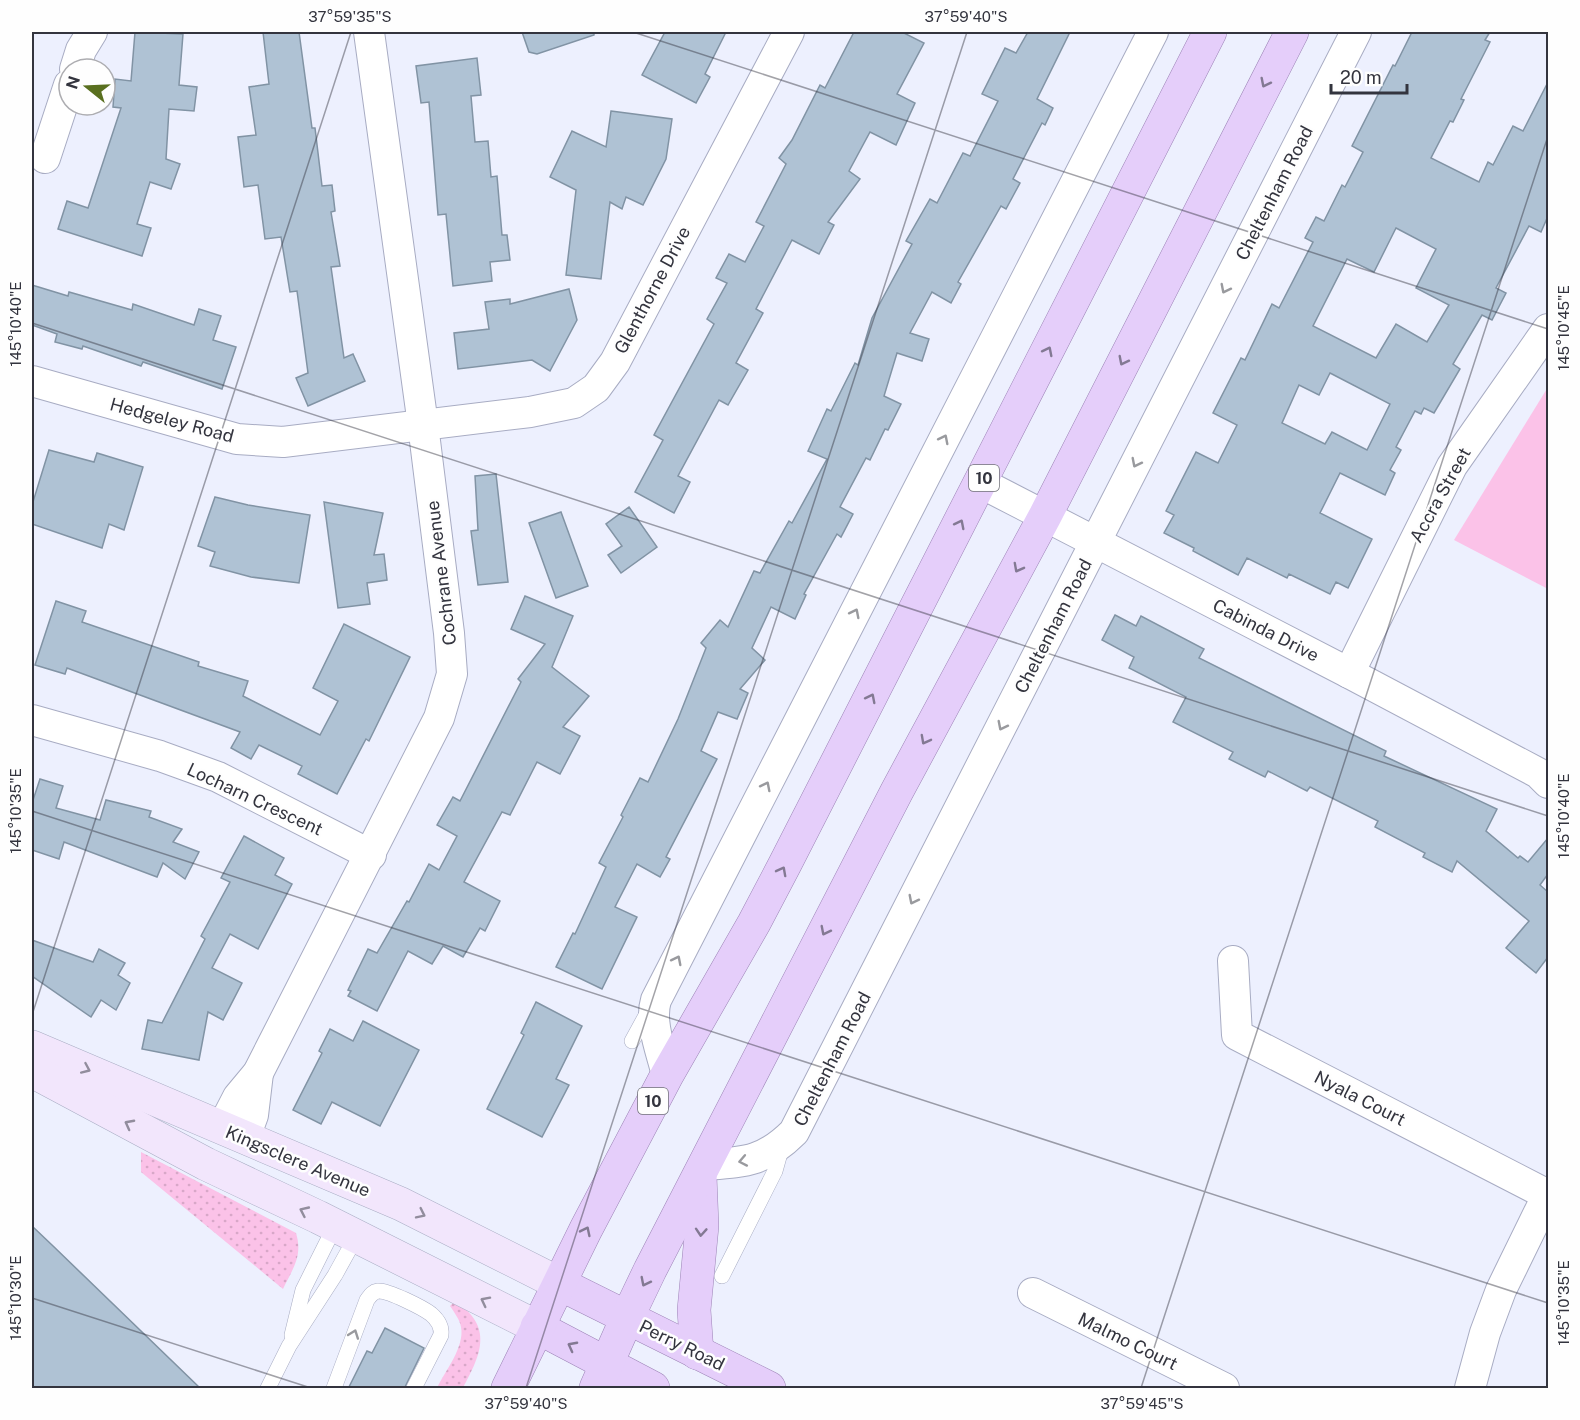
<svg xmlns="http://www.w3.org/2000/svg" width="1580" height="1420" font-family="'Public Sans',sans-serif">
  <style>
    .grass { fill: url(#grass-dots) }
    .green { fill: #fbc2e8 }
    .building { fill: #afc2d4; stroke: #8193a4; stroke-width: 1.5; fill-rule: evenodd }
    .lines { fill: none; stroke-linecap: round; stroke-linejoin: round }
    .lane-casing { stroke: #a8acc3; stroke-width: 16 }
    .street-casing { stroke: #a8acc3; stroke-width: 32 }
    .secondary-casing { stroke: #a8acc3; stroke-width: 34 }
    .primary-casing { stroke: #9c83b6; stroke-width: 34 }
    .lane { stroke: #fff; stroke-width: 15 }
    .street { stroke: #fff; stroke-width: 30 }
    .secondary { stroke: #f2e6fc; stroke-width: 33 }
    .primary { stroke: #e5cefa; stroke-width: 33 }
    .oneway { stroke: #837993 }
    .oneway2 { stroke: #999a9e }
    .oneway3 { stroke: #928d9d }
    .ticks { fill: none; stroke: #33343e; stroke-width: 1.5; stroke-opacity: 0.45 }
    .labels { text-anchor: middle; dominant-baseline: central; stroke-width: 5; stroke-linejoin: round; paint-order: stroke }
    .shield { fill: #fefefe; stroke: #707178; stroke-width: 1.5 }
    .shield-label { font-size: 16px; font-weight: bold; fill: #33343e }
    .street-label { font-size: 18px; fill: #33343e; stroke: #fefefe }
    .neatline { fill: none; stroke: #33343e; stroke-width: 2 }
    .ticks-label { font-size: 15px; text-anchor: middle; fill: #33343e }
  </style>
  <defs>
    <pattern id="grass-dots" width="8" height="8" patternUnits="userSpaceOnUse" patternTransform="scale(1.5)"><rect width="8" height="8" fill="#fbc2e8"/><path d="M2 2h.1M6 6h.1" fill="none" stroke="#d8a7c8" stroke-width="1.8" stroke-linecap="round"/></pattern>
  </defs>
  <rect width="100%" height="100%" fill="#edf0fe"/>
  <g class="grass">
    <path d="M141 1152 296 1233C303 1256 293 1268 283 1289L141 1172Z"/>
    <path d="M455 1301C494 1327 481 1354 463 1388H437C445 1371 465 1347 461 1327 460 1320 454 1312 450 1306Z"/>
  </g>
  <path class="green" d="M1548 387V589L1454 540Z"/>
  <g class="building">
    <path d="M135 32 183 34 179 85 197 87 194 111 169 109 166 159 180 164 171 189 150 182 137 224 151 228 142 256 58 229 67 201 88 208 121 108 113 107 115 79 131 81Z"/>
    <path d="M263 32H299L312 128H315L322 186 332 185 335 211 331 212 340 266 331 267 344 358 353 354 365 381 308 406 296 378 308 373 297 291 290 292 281 237 265 239 258 185 244 187 238 137 256 135 249 87 269 84Z"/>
    <path d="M522 32H594V35L537 54 529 52Z"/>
    <path d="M665 32H726L705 74 710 77 696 103 642 75Z"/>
    <path d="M854 32H902L924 43 897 94 915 103 896 145 870 132 849 171 860 179 828 222 834 225 819 254 792 240 756 309 763 313 736 363 748 370 728 405 719 400 678 476 690 482 674 513 635 492 663 440 654 435 714 324 707 319 727 283 716 278 729 254 745 262 764 226 756 222 786 164 779 158 792 140 820 85 825 88Z"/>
    <path d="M1028 32H1070L1037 99 1053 108 1045 125 1042 123 1013 179 1020 183 1006 209 1001 206 958 282 961 284 951 303 932 292 910 333 929 339 922 361 897 353 884 396 901 404 888 430 885 429 870 460 866 458 840 507 853 514 841 537 837 534 804 594 806 595 795 619 771 607 752 648 765 660 740 689 748 693 737 719 718 712 701 751 717 759 666 857 670 859 660 877 637 864 615 907 637 917 602 989 556 967 573 933 575 934 606 867 599 863 623 817 621 815 640 778 648 782 678 719 706 648 701 643 720 620 728 627 754 571 760 573 789 521 792 523 827 459 808 451 827 409 831 411 855 363 858 365 872 318 912 244 906 241 930 199 937 203 963 153 970 156 998 101 982 94 1005 48 1016 53Z"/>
    <path d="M1412 32H1490L1485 40 1490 42 1461 99 1464 100 1453 122 1450 121 1431 158 1479 182 1488 162 1493 165 1513 126 1523 131 1548 82V216L1541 232 1529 226 1496 288 1506 293 1492 320 1482 315 1453 364 1460 369 1434 413 1424 408 1421 414 1415 411 1396 447 1401 450 1390 470 1395 473 1385 495 1340 473 1320 513 1372 539 1348 588 1336 582 1330 594 1289 574 1287 578 1247 558 1238 575 1193 551 1194 548 1164 533 1174 515 1166 511 1196 452 1218 463 1237 425 1213 413 1241 358 1245 360 1272 304 1279 308 1313 242 1305 238 1316 217 1324 221 1342 185 1345 187 1363 152 1352 146 1393 65 1395 66ZM1396 228 1436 249 1416 288 1449 305 1427 342 1396 324 1376 358 1313 326 1347 259 1374 272ZM1330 373 1390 404 1367 450 1332 432 1325 444 1282 423 1299 385 1319 395Z"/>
    <path d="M477 58 481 95 471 96 475 142 488 141 491 177 497 176 502 235H507L510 260 490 262 492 281 453 286 446 214 438 215 429 102 421 103 416 66Z"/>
    <path d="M611 111 672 119 666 159 643 205 626 197 622 209 610 202 601 279 566 275 576 190 550 177 572 131 606 147Z"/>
    <path d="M32 285 68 296 69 292 132 310 133 304 194 325 199 309 221 316 213 340 236 347 222 389 143 362 141 366 83 346 82 349 55 342 57 334 32 325Z"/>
    <path d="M569 289 577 320 550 371 532 360 458 369 454 333 489 329 485 302 510 299V304Z"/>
    <path d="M49 450 94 462 97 453 143 467 124 530 109 524 102 548 32 524V505Z"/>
    <path d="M496 474 508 582 478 585 471 531 478 530 475 476Z"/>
    <path d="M215 497 248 505 310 515 299 583 251 577 210 566 215 552 198 546Z"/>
    <path d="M324 502 383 513 374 555 384 554 387 580 367 583 370 604 338 608Z"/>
    <path d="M629 507 657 547 621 573 608 555 622 546 606 524Z"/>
    <path d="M561 512 588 586 556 598 529 523Z"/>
    <path d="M525 596 573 616 552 667 589 696 563 727 580 736 560 774 537 762 510 815 502 812 464 882 500 901 485 931 480 928 463 957 443 946 432 964 408 951 377 1011 348 996 351 991 348 990 368 949 377 953 407 901 409 902 429 864 439 870 457 836 437 825 453 797 460 801 521 682 518 679 545 644 511 629Z"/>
    <path d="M56 601 86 611 82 622 199 662 198 666 248 681 243 696 320 735 338 701 313 688 344 624 410 657 369 741 366 739 337 794 298 774 302 766 259 745 251 759 231 748 240 732 67 668 65 674 35 665Z"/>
    <path d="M1115 615 1136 626 1141 616 1204 649 1199 658 1386 751 1384 756 1497 809 1486 831 1518 858 1520 856 1528 862 1548 838V874L1540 885 1548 892V957L1536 973 1506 948 1529 921 1457 861 1452 872 1423 857 1425 853 1375 827 1378 821 1310 787 1307 791 1268 771 1265 777 1229 759 1233 752 1173 722 1186 697 1129 668 1134 657 1102 640Z"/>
    <path d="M40 779 63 786 56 808 100 820 106 800 151 811 149 817 182 829 173 842 199 852 185 879 163 863 157 877 64 842 59 859 32 850V803Z"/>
    <path d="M244 836 284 858 275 875 292 884 258 949 230 934 212 968 242 983 223 1020 208 1012 199 1060 142 1049 148 1020 162 1023 205 939 201 936 230 882 221 878Z"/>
    <path d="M32 940 93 962 99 949 125 963 118 975 130 983 116 1010 101 1000 91 1017 32 976Z"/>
    <path d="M536 1002 582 1026 556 1079 569 1085 542 1137 487 1109 524 1035 521 1033Z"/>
    <path d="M363 1021 419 1050 380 1126 332 1102 321 1124 293 1110 322 1053 319 1051 330 1029 353 1041Z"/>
    <path d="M32 1226 52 1245 201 1389H32Z"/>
    <path d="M385 1328 424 1348 404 1389H348L367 1351 372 1353Z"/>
  </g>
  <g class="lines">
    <g class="lane-casing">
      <g id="lane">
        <path d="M632 1041 649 1010"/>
        <path d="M722 1276 775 1171 782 1146"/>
        <path d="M292 1335 303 1290 335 1226"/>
        <path d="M268 1388 289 1346 335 1275 356 1237"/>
        <path d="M334 1388 367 1300C370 1296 372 1292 378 1291 388 1290 423 1308 431 1314 438 1320 442 1327 441 1335L414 1388"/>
      </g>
    </g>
    <g class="street-casing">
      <g id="street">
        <path d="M75 69 81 50 92 32"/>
        <path d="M45 158 69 85"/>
        <path d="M32 381 237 439 283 442 530 412 574 403 596 388 615 362 789 32"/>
        <path d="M981 483 1349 673 1538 773 1548 783"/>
        <path d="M1349 673 1452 466 1548 329"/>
        <path d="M32 720 160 756 218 777 371 855"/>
        <path d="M1233 961 1237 1035 1548 1195"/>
        <path d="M667 1075C662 1053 649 1023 656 1000L1153 32"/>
        <path d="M222 1128 238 1097 258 1073 439 718 452 674 449 633 423 425 369 32"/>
        <path d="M245 1137 253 1115 258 1073"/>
        <path d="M705 1165C745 1162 764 1162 794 1132L1356 32"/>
        <path d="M1033 1293 1224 1388"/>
        <path d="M1470 1388 1485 1333 1501 1290 1548 1194"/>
      </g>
    </g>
    <g class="secondary-casing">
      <g id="secondary">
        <path d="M32 1047 401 1204 560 1284"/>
        <path d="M32 1071 206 1164 318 1217 537 1327"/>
      </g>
    </g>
    <g class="primary-casing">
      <g id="primary">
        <path d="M560 1284 769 1388"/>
        <path d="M537 1327 653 1388"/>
        <path d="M697 1353 694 1310 702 1226 700 1176"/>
        <path d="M508 1388 586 1229 667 1075 754 923 785 864 1210 32"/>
        <path d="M596 1388 627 1318 650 1270 897 791 1045 516 1292 32"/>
      </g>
    </g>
    <use href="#lane" class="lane"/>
    <use href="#street" class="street"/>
    <use href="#secondary" class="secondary"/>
    <use href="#primary" class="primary"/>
  </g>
  <defs><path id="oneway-chevron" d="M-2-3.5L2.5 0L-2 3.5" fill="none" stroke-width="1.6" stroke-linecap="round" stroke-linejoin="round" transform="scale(1.5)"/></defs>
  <g class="oneway">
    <use href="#oneway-chevron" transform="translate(1265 83) rotate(117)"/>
    <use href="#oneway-chevron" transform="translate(1048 351) rotate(-63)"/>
    <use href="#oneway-chevron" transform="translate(1123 361) rotate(117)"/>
    <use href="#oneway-chevron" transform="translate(960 524) rotate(-63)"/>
    <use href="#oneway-chevron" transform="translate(1018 568) rotate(118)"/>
    <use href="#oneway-chevron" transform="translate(871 698) rotate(-63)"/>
    <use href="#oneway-chevron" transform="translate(925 740) rotate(118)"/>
    <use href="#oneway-chevron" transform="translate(782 871) rotate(-62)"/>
    <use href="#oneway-chevron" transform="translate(825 931) rotate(117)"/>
    <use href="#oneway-chevron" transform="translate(586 1231) rotate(-64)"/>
    <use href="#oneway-chevron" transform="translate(701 1232) rotate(94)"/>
    <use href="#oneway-chevron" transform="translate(645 1282) rotate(117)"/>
    <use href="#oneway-chevron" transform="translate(572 1346) rotate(-152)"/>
  </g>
  <g class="oneway2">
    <use href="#oneway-chevron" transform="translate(1225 289) rotate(117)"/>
    <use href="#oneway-chevron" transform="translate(944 439) rotate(-63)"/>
    <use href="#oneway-chevron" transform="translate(1136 463) rotate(117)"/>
    <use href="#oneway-chevron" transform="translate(855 613) rotate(-63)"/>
    <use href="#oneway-chevron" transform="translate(1002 726) rotate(117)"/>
    <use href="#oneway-chevron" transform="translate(766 786) rotate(-63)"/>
    <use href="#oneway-chevron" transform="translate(913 900) rotate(117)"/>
    <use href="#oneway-chevron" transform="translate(677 960) rotate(-63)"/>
    <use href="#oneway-chevron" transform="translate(743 1161) rotate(169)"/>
    <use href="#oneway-chevron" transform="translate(354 1334) rotate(-70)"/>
  </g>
  <g class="oneway3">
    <use href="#oneway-chevron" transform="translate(86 1069) rotate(24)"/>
    <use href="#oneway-chevron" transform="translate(129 1124) rotate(-152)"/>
    <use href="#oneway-chevron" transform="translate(304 1211) rotate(-155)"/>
    <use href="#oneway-chevron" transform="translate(421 1214) rotate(26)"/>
    <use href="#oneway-chevron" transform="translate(485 1301) rotate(-153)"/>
  </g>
  <path class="ticks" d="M633 32 1548 329M32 323 1548 816M32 811 1548 1303M32 1015 351 32M32 1298 311 1388M526 1388 967 32M1141 1388 1548 136"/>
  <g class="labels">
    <g class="shield">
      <rect x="969" y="465" width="30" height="26" rx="4.5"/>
      <rect x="638" y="1088" width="30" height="26" rx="4.5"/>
    </g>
    <g class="shield-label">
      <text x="984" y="478">10</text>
      <text x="653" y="1101">10</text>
    </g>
    <g class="street-label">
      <text transform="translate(1274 193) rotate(-63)">Cheltenham Road</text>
      <text transform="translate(652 290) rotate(-62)">Glenthorne Drive</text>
      <text transform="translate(172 420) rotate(15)">Hedgeley Road</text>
      <text transform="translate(1440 495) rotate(-61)">Accra Street</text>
      <text transform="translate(441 573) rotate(-97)">Cochrane Avenue</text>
      <text transform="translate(1053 626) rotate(-63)">Cheltenham Road</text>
      <text transform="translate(1266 630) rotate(27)">Cabinda Drive</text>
      <text transform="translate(255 799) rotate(25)">Locharn Crescent</text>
      <text transform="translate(832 1059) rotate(-63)">Cheltenham Road</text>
      <text transform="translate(1360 1098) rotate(27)">Nyala Court</text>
      <text transform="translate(298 1161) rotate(23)">Kingsclere Avenue</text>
      <text transform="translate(1128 1341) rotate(26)">Malmo Court</text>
      <text transform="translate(682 1345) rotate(26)">Perry Road</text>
    </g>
  </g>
  <rect width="1580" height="1420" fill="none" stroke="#fefefe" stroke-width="66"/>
  <g transform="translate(87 87) rotate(288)"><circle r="28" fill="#fefefe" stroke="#adadb1" stroke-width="1.5"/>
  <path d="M0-4.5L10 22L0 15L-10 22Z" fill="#596f1f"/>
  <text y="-9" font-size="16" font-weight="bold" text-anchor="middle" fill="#33343e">N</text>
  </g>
  <path d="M1331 84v9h76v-9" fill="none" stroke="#33343e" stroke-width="3"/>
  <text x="1340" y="84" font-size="18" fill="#33343e" stroke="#fefefe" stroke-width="4.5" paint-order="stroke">20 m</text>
  <rect x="33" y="33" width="1514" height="1354" class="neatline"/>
  <g class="ticks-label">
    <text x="350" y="22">37°59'35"S</text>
    <text x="966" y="22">37°59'40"S</text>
    <text transform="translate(16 324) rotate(-90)" y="5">145°10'40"E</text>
    <text transform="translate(1564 328) rotate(-90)" y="5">145°10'45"E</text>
    <text transform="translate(16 811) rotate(-90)" y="5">145°10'35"E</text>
    <text transform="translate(1564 816) rotate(-90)" y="5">145°10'40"E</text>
    <text transform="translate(16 1298) rotate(-90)" y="5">145°10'30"E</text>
    <text transform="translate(1564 1303) rotate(-90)" y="5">145°10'35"E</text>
    <text x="526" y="1409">37°59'40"S</text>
    <text x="1142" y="1409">37°59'45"S</text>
  </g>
</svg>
